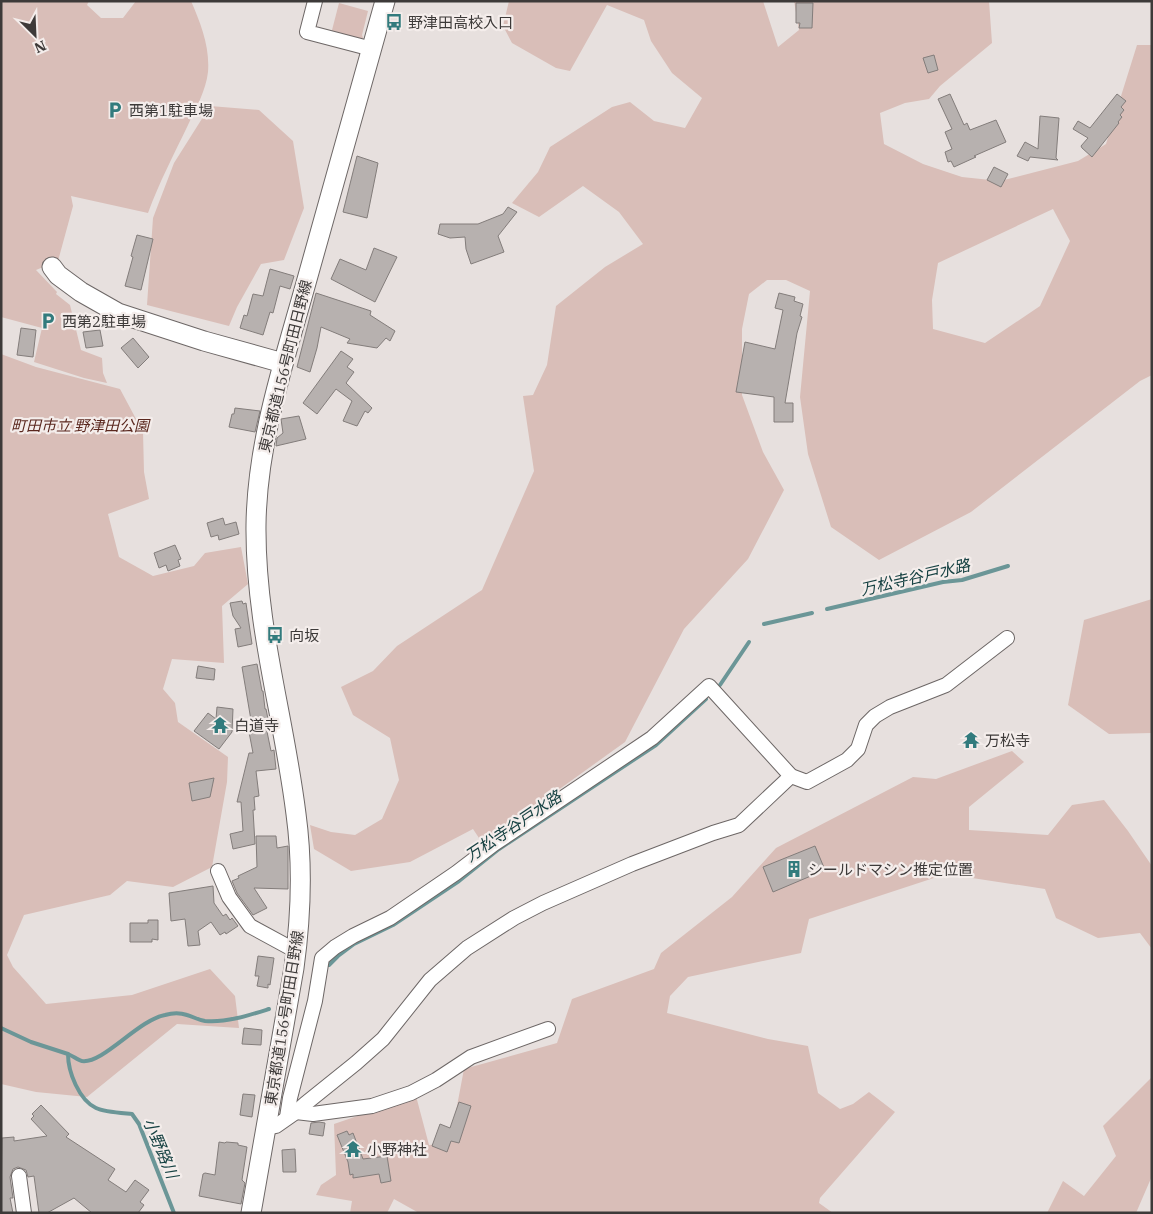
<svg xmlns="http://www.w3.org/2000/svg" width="1153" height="1214" font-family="'IBM Plex Serif','Noto Sans JP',serif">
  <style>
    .green { fill: #d9beb8; fill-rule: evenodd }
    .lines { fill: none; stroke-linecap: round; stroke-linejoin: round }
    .stream { stroke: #6b9697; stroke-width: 4 }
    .building { fill: #b7b1af; stroke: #837d7b }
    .street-casing { stroke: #6d6766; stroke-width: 16 }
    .secondary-casing { stroke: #6d6766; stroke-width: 21 }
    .street { stroke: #fff; stroke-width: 14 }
    .secondary { stroke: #fff; stroke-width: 19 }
    .labels { text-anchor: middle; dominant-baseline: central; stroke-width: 4.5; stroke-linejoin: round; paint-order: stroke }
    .poi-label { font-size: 15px; fill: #3d3a39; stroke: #f4edeb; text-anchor: start }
    .street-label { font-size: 15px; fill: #3d3a39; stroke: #f4edeb }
    .park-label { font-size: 15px; font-style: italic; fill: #5a271e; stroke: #f4edeb }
    .water-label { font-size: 16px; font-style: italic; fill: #174243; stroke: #f4edeb }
  </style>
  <rect width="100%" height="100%" fill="#e7e0de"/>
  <g class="green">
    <path d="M1 1H89L87 5 101 18H123L136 1H191C201 24 210 47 208 72 206 90 196 108 188 125 174 154 159 183 148 213L71 196 73 206 58 261 36 270 57 292 56 294 70 305 81 350 102 358 103 373 107 383 84 378 34 362 42 328 1 317Z"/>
    <path d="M509 1H763L778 47 799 30 794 1H989L992 43 940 86 929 99 905 103 880 113 884 144 923 164 962 177 1000 181 1078 161 1106 144 1137 45H1152V375L1140 381 971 512 879 560 831 527 808 454 800 397 810 291 786 280H767L749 294 742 329V395L763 452 784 490 748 559 684 629 625 742 483 844 473 829 410 862 351 871 314 849 310 825 331 832 355 835 382 819 399 780 390 738 353 715 341 687 373 671 397 646 482 590 534 471 523 396 533 395 547 365 556 306 605 267 643 244 619 212 583 186 539 217 512 203 538 172 550 147 612 107 630 102 654 121 685 128 702 98 672 73 651 41 644 20 607 5 570 71 556 68 512 43 503 26ZM1053 209 1070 241 1040 306 985 343 933 329 932 300 938 263Z"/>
    <path d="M339 3 368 11 362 35 363 38 359 41 331 34Z"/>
    <path d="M210 106 259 110 293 141 304 208 284 260 261 264 237 307 229 326 147 305 153 218 174 163Z"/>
    <path d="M1 354 36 367 120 389 143 432 144 472 149 499 108 514 119 557 153 576 194 566 205 553 241 547 248 584 222 606 224 663 172 659 163 689 175 703 178 722 228 757 227 782 212 867 173 887 127 881 110 895 24 915 7 955 13 967 46 1004 132 995 210 969 235 996 239 1028 177 1024 87 1097 36 1092 1 1084Z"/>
    <path d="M1152 599V733L1109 734 1068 705 1084 620Z"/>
    <path d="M1012 751 1024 762 969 807V830L1048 835 1072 805 1104 800 1128 831 1152 866V949L1140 933 1098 938 1056 918 1045 889 946 874 809 919 801 953 688 977 670 996 667 1013 768 1039 808 1046 818 1093 840 1109 853 1104 869 1092 895 1112 820 1198 819 1203 833 1213H419L394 1199 387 1213H350L352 1201 316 1195 321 1185 336 1175 334 1124 416 1096 429 1145 450 1143 464 1069 557 1043 572 999 654 969 661 953 732 897 776 848 913 777 936 779Z"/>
    <path d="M1152 1077V1176L1136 1213H1047L1063 1181 1084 1196 1116 1156 1103 1126Z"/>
  </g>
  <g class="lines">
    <g class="stream">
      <path d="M827 609 943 582 962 580 1008 566"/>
      <path d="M764 624 812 613"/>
      <path d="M720 685 749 642"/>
      <path d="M329 965 338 956 354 944 393 925 459 881 499 849 656 745 706 699"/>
      <path d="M1 1028 31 1042 68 1054C68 1072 79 1100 96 1108 104 1112 122 1113 132 1114L139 1124 174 1213"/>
      <path d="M68 1054C73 1056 78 1060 82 1061 103 1064 138 1020 165 1015 172 1013 181 1013 187 1015 194 1017 198 1020 205 1021 226 1023 250 1015 269 1009"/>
    </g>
  </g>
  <g class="building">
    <path d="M796 3H813L812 28H799L800 23H796Z"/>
    <path d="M934 55 938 70 928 73 923 58Z"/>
    <path d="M950 94 964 125 967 123 970 130 996 120 1006 142 974 156 976 157 954 167 951 161 948 162 945 152 952 149 945 132 952 129 938 99Z"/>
    <path d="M1117 94 1126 101 1121 107 1124 110 1120 115 1122 117 1118 122 1119 123 1092 157 1082 148 1081 146 1088 138 1073 129 1078 121 1090 128Z"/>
    <path d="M1040 116 1059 118 1056 158 1058 160 1030 157 1028 161 1017 156 1025 142 1038 149Z"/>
    <path d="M357 156 378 163 367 218 343 212Z"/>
    <path d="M994 167 1008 174 1001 187 987 180Z"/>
    <path d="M508 207 517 212 498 236 504 252 471 264 466 249 465 237 450 238 438 234 440 224H478L503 214Z"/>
    <path d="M137 235 153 239 141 290 125 286 133 257 131 256Z"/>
    <path d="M374 248 397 257 375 302 331 279 340 259 366 270Z"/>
    <path d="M270 269 294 276 290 289 280 286 273 313 270 312 263 335 240 328 244 315 247 316 253 294 263 296Z"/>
    <path d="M316 293 371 311 370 315 395 331 390 341 386 338 377 348 347 343 350 339 321 327 317 348 310 372 297 367Z"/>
    <path d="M779 293 795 297 794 301 803 304 800 316 802 317 797 333 785 403H793V422H774V397L736 392 745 342 775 349 783 310 775 308Z"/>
    <path d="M21 328 36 330 33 357 17 355Z"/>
    <path d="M100 330 103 346 86 348 83 332Z"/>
    <path d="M133 338 149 357 138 368 121 348Z"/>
    <path d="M341 351 353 359 347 367 354 372 346 383 372 408 368 413 365 411 357 426 343 421 352 401 336 389 317 414 303 403Z"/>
    <path d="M235 408 260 411 255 432 229 427 232 414H234Z"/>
    <path d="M299 416 306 439 276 446 277 438 283 433 281 419Z"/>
    <path d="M223 518 225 525 236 522 239 534 219 540 218 535 211 537 207 523Z"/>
    <path d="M175 545 181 559 178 560 180 566 168 571 166 565 159 568 154 553Z"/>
    <path d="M242 601 243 604 246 603 252 644 238 647 235 629 241 628 233 616 230 603Z"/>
    <path d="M257 664 262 691H263L265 709H266L268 719 265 722 271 751 274 750 276 769 256 771 259 796 254 797 255 810H253L255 844 233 849 230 834 243 831 241 802H237L249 753H253L249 732H253L242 667Z"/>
    <path d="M198 666 215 669 214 680 196 678Z"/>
    <path d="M217 707 233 709 232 732 219 749 194 731 208 713 216 719Z"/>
    <path d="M214 778 210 797 192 801 189 783Z"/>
    <path d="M256 836H276L277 848 288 846V889L254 888 267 908 253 915 237 893 232 881 239 878 238 876 257 867Z"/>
    <path d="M815 846 825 870 773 892 763 867Z"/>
    <path d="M213 886 214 903 223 916 226 914 230 920 232 918 238 926 226 934 225 932 220 935 211 922 198 931 200 945 188 946 185 919 171 921 169 893Z"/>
    <path d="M148 920H158V940L152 939V942H130V923H148Z"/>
    <path d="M258 956 274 958 270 985 268 984V988L257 986 259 976H255Z"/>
    <path d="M244 1028 262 1030 261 1045 242 1044Z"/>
    <path d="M243 1094 255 1095 252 1117 240 1115Z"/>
    <path d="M459 1102 471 1106 459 1143 451 1141 447 1152 432 1146 440 1124 450 1128Z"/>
    <path d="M41 1105 69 1134 66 1137 115 1169 108 1180 126 1192 135 1180 149 1190 140 1202 144 1205 138 1213H92L74 1198 47 1213H39L34 1176 28 1177 26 1170 18 1167 13 1169 10 1177 13 1198H10L13 1213H1L2 1138 14 1137V1141L47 1136 31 1119 34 1116 32 1114Z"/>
    <path d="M319 1122 325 1123 323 1136 309 1134 311 1123Z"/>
    <path d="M347 1131 349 1135 353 1133 363 1159 387 1156 391 1181 381 1183 379 1174 353 1178V1174L350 1175 348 1162 337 1135Z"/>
    <path d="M219 1142 225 1143 226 1142 238 1143V1145L247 1147 242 1180 245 1183 241 1204 199 1196 203 1174 205 1173 215 1175Z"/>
    <path d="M295 1149 296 1172H283L282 1150Z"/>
  </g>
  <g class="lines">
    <g class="street-casing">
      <g id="street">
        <path d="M315 1 307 32 372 49"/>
        <path d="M218 871 229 897 250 926 296 951"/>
        <path d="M296 1112 313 1114 372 1106 411 1093 436 1080 471 1057 548 1029"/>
        <path d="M287 1117 290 1098 315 1001 322 958 335 947 353 936 390 918 456 873 494 844 652 738 709 686 791 776 807 782 847 760 858 749 866 725 875 716 890 707 946 685 1007 638"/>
        <path d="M266 1128 276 1126 296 1112 305 1104 356 1063 383 1039 430 980 467 948 514 918 543 903 632 864 713 833 739 825 791 776"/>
        <path d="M19 1176 24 1213"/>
      </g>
    </g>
    <g class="secondary-casing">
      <g id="secondary">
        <path d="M52 267 58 275 81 292 118 313 204 341 283 363"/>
        <path d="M251 1213 294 968C301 917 303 865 296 814 284 716 255 625 256 525 257 442 284 362 306 283 333 189 359 95 385 1"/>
      </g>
    </g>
    <use href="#street" class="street"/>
    <use href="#secondary" class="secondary"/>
  </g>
  <defs>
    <g id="bus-bare" transform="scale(1.35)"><path d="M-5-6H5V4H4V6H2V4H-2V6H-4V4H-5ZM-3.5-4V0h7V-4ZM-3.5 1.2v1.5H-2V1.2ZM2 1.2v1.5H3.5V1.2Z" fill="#327b7d" stroke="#f4edeb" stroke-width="2.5" paint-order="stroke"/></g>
    <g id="parking-bare" transform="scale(1.35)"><path d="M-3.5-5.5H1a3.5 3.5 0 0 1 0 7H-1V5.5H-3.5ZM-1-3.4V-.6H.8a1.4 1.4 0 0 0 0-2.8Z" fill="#327b7d" stroke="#f4edeb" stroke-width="2.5" paint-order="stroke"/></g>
    <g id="temple-bare" transform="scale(1.35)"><path d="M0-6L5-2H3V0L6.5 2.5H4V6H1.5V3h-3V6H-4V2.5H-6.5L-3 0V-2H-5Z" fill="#327b7d" stroke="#f4edeb" stroke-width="2.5" paint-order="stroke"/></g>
    <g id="building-bare" transform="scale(1.35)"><path d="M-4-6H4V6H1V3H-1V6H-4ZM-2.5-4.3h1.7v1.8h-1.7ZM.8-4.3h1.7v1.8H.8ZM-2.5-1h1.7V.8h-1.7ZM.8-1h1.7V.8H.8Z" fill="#327b7d" stroke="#f4edeb" stroke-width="2.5" paint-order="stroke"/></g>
  </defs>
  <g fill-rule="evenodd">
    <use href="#bus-bare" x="394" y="22"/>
    <use href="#parking-bare" x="115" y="110"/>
    <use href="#parking-bare" x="48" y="321"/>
    <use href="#bus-bare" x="275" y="635"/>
    <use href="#temple-bare" x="220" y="725"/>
    <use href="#temple-bare" x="971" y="740"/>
    <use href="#building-bare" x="794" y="869"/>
    <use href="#temple-bare" x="353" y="1149"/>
  </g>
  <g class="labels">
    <g class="poi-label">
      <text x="408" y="22">野津田高校入口</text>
      <text x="129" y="110">西第1駐車場</text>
      <text x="62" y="321">西第2駐車場</text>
      <text x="289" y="635">向坂</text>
      <text x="234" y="725">白道寺</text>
      <text x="985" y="740">万松寺</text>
      <text x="808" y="869">シールドマシン推定位置</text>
      <text x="367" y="1149">小野神社</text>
    </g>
    <g class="street-label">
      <text transform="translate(285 366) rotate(-76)">東京都道156号町田日野線</text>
      <text transform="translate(284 1018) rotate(-81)">東京都道156号町田日野線</text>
    </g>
    <g class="park-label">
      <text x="80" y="425">町田市立 野津田公園</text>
    </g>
    <g class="water-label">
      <text transform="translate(915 577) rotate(-13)">万松寺谷戸水路</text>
      <text transform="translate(513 826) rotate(-34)">万松寺谷戸水路</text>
      <text transform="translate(161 1148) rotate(67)">小野路川</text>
    </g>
  </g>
  <rect width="1153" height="1214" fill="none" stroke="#3d3a39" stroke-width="5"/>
  <g transform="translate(35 35) rotate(156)" stroke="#f4edeb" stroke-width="4" paint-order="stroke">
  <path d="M0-4L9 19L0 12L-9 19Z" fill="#3d3a39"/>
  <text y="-8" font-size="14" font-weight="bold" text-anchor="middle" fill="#3d3a39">N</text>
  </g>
</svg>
